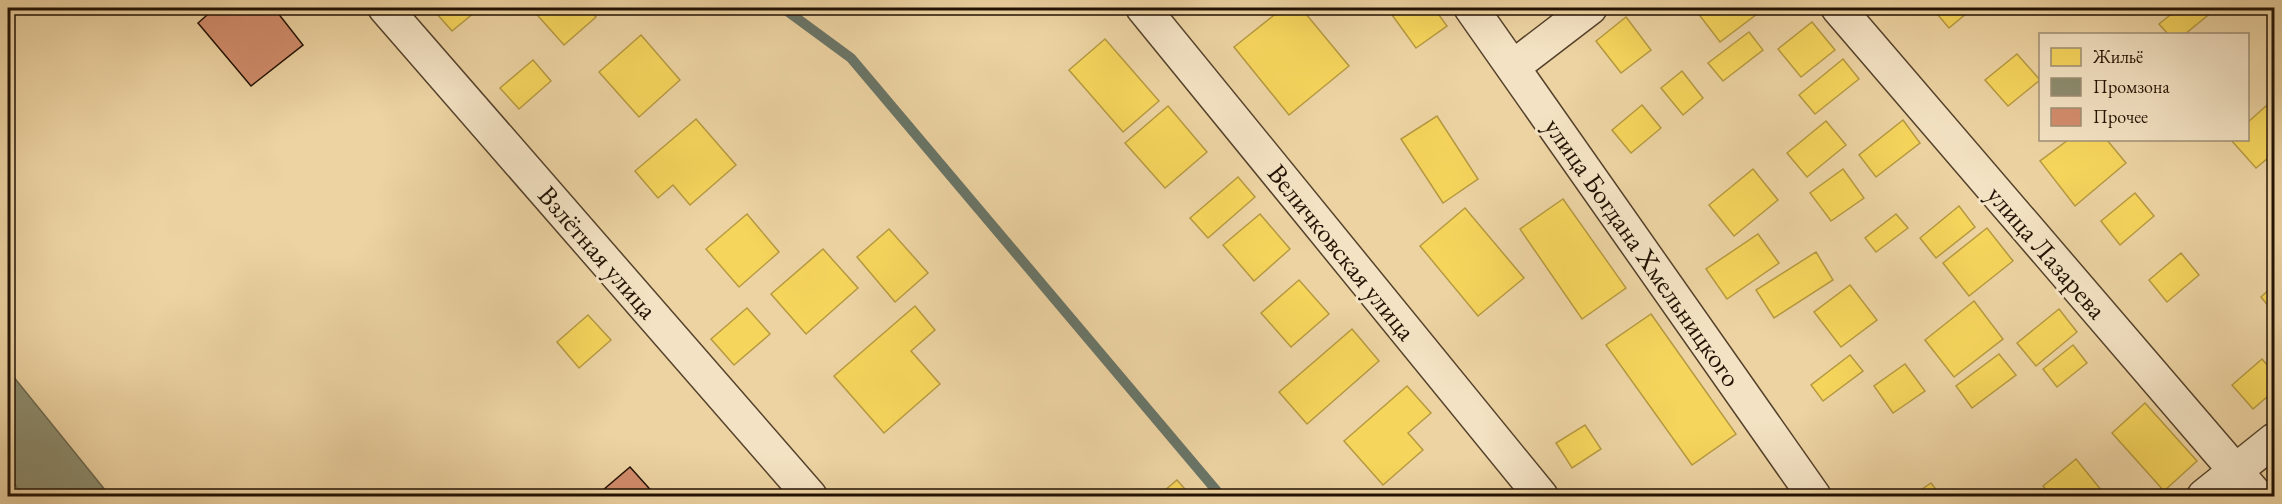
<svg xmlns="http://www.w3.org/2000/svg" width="2282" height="504" font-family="'EB Garamond',serif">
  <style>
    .homes { fill: #f6d55c; stroke: #b69a41; stroke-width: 1.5 }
    .industry { fill: #8c8c6e; stroke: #6c674e; stroke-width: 1.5 }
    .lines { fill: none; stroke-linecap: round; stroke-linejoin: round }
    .stream { stroke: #697567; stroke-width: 10 }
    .building { fill: #d28d6c; stroke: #221203; stroke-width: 1.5 }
    .minor-casing { stroke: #55422b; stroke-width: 36 }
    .minor { stroke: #f3e2c3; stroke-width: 33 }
    .labels { text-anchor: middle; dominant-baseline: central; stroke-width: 6; stroke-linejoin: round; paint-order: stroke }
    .street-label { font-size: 27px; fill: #221203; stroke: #f3e2c3 }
  </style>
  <rect width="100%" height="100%" fill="#edd3a2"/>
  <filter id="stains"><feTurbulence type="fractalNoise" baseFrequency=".00333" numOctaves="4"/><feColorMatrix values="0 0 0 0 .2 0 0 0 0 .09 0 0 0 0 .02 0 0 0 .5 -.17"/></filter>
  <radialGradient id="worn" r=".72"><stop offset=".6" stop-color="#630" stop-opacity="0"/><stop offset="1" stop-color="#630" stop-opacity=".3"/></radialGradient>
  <g class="homes">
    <path d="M444 8H480L452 31 437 14Z"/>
    <path d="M531 8H587L596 17 564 45Z"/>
    <path d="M1283 8H1301L1349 66 1289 115 1234 47Z"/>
    <path d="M1387 8H1434L1447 26 1416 48Z"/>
    <path d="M1694 8H1765L1720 42Z"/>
    <path d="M1932 8H1973L1949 28Z"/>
    <path d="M2179 8H2208L2212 12 2185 34H2168L2159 24Z"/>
    <path d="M1626 17 1651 50 1621 73 1596 41Z"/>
    <path d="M1812 22 1835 50 1801 77 1778 49Z"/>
    <path d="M1749 32 1763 50 1723 81 1708 63Z"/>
    <path d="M641 35 680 80 639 117 599 72Z"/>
    <path d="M1105 39 1159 101 1123 132 1069 70Z"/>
    <path d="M2017 54 2040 80 2008 106 1985 80Z"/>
    <path d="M1843 59 1859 79 1815 114 1799 95Z"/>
    <path d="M533 60 551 81 519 109 500 88Z"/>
    <path d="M1682 71 1703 98 1683 115 1661 88Z"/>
    <path d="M2274 99V153L2256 168 2231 140H2248V122Z"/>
    <path d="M1642 105 1661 128 1631 153 1612 130Z"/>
    <path d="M1168 106 1207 152 1165 188 1125 143Z"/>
    <path d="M1437 116 1478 179 1443 203 1401 139Z"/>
    <path d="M696 119 736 165 690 205 673 185 658 198 635 171Z"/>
    <path d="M1903 120 1920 143 1876 177 1859 155Z"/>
    <path d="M1826 121 1846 145 1807 177 1787 153Z"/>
    <path d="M2068 140H2107L2126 163 2075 206 2040 161Z"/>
    <path d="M1753 169 1778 200 1734 236 1709 205Z"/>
    <path d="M1843 169 1864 198 1831 221 1810 193Z"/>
    <path d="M1238 177 1255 197 1208 238 1190 218Z"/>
    <path d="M2135 193 2154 216 2120 245 2101 221Z"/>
    <path d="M1563 199 1626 288 1582 319 1520 229Z"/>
    <path d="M1959 206 1975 227 1936 258 1920 238Z"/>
    <path d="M1465 208 1524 278 1478 316 1420 246Z"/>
    <path d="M747 214 779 252 739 287 706 249Z"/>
    <path d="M1260 214 1290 249 1254 281 1223 245Z"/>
    <path d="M1896 214 1908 228 1876 252 1865 238Z"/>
    <path d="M1987 228 2013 261 1969 296 1943 263Z"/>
    <path d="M889 229 928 273 895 302 857 257Z"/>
    <path d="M1758 234 1779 263 1727 299 1706 269Z"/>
    <path d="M823 249 858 288 806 334 771 294Z"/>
    <path d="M1816 252 1833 280 1774 318 1756 290Z"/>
    <path d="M2181 253 2199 275 2167 302 2149 280Z"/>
    <path d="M1299 280 1329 314 1291 347 1261 313Z"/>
    <path d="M1850 285 1877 320 1841 347 1814 312Z"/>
    <path d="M2274 285V313L2261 297Z"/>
    <path d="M1974 301 2003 339 1954 377 1925 340Z"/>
    <path d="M915 306 935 330 911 351 940 384 884 433 834 376Z"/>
    <path d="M747 308 770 334 734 365 711 339Z"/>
    <path d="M2059 309 2077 332 2036 366 2017 343Z"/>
    <path d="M1651 314 1736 434 1692 465 1606 345Z"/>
    <path d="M588 315 611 340 579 368 557 342Z"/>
    <path d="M1352 329 1379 361 1307 424 1279 392Z"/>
    <path d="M2073 345 2087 363 2057 387 2043 369Z"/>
    <path d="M1999 354 2016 375 1972 408 1956 386Z"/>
    <path d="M1850 355 1863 371 1823 401 1811 385Z"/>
    <path d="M2262 359 2274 373V391L2253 409 2232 385Z"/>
    <path d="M1905 364 1925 391 1893 413 1874 386Z"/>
    <path d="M1407 386 1431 413 1408 433 1423 450 1383 485 1344 441Z"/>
    <path d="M2145 403 2197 461 2164 491 2112 433Z"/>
    <path d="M1585 425 1601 449 1572 468 1556 443Z"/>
    <path d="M2076 459 2106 496H2051L2043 486Z"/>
    <path d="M1177 480 1191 496H1158Z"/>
    <path d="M1931 483 1941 496H1912Z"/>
  </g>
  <path class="industry" d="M8 370 110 496H24L8 476Z"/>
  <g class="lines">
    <path class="stream" d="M783 8 851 58 1221 496"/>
  </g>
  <g class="building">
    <path d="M215 8H274L303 45 251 86 198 23Z"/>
    <path d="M630 467 656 496H596Z"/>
  </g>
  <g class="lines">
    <g class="minor-casing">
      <g id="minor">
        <path d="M385 8 810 496"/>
        <path d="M1143 8 1541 496"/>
        <path d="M1471 8 1814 496"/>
        <path d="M1838 8 2257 496"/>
        <path d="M1513 67 1590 8"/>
        <path d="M2204 496 2274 440"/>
      </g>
    </g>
    <use href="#minor" class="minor"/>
  </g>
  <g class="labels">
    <g class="street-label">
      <text transform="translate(598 252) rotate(49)">Взлётная улица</text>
      <text transform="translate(1342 252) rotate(51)">Величковская улица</text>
      <text transform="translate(1643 252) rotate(55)">улица Богдана Хмельницкого</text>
      <text transform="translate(2047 252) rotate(49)">улица Лазарева</text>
    </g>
  </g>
  <rect width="2282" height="504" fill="none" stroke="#edd3a2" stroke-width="30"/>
  <rect x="9" y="9" width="2264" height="486" fill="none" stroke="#221203" stroke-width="3"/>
  <rect x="15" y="15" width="2252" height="474" fill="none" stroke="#221203" stroke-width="1.5"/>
  <rect x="2039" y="33" width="210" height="108" fill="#f3e2c3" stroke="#9f8f76" stroke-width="1.5"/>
  <rect x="2051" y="48" width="30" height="18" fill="#f6d55c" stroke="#9f8f76" stroke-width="1.5"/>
  <text x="2093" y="63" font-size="18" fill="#221203">Жильё</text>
  <rect x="2051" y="78" width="30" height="18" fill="#8c8c6e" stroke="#9f8f76" stroke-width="1.5"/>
  <text x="2093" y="93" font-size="18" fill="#221203">Промзона</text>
  <rect x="2051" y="108" width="30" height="18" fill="#d28d6c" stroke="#9f8f76" stroke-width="1.5"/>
  <text x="2093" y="123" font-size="18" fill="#221203">Прочее</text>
  <rect width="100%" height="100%" filter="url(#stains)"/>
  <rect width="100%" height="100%" fill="url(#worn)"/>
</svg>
